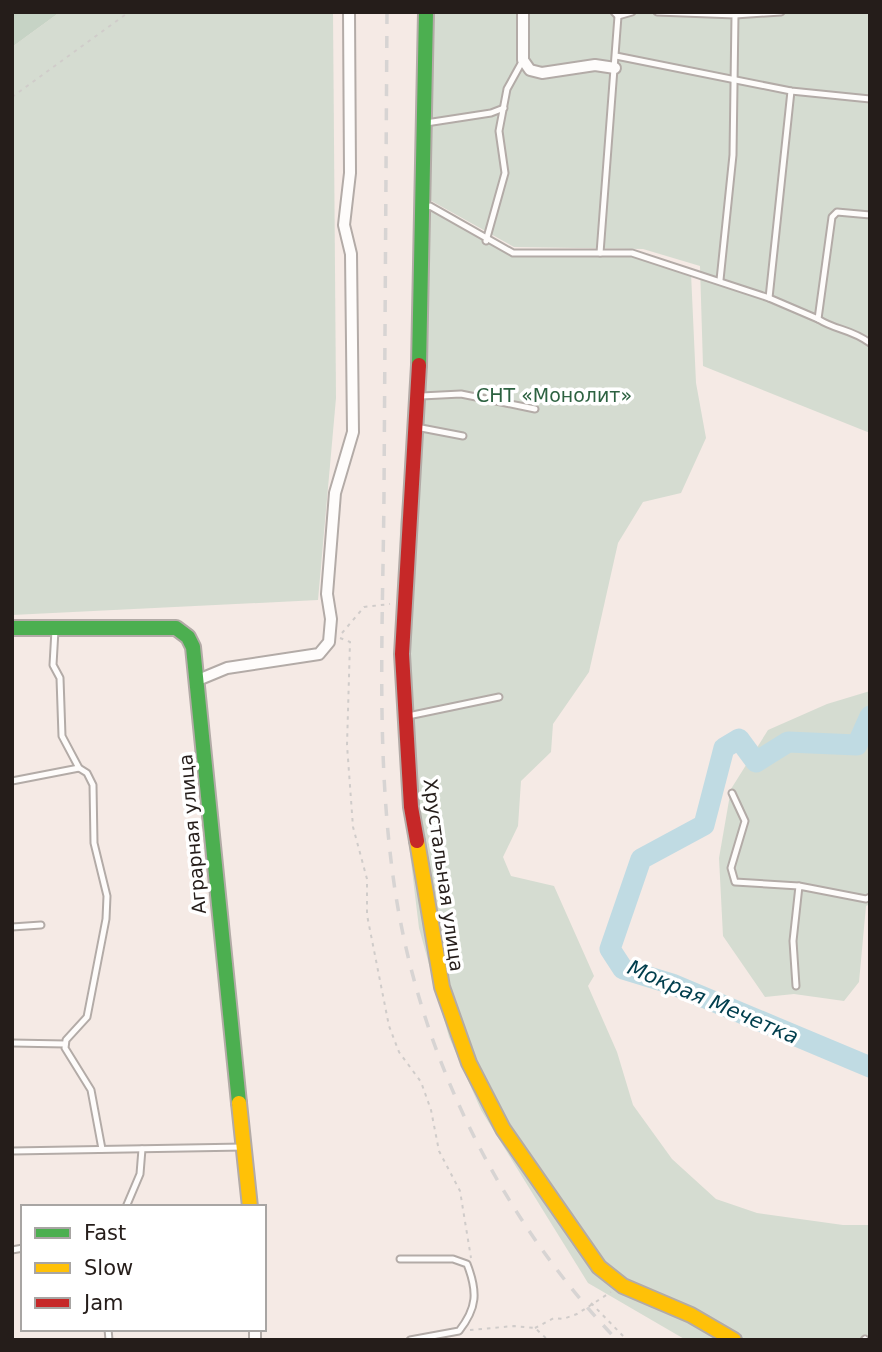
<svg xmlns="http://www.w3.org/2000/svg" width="882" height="1352" font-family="'DejaVu Sans',sans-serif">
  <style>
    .green { fill: #d5dcd1 }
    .forest { fill: #c6d3c5 }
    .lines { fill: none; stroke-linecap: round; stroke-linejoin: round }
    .river { stroke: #c0dbe3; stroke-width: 21 }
    .lane-casing { stroke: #b3aba7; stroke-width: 9 }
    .street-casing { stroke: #b3aba7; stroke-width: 14 }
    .fast-casing { stroke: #b3aba7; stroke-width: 18 }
    .slow-casing { stroke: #b3aba7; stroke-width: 18 }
    .jam-casing { stroke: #b3aba7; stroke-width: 18 }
    .path { stroke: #d0ccca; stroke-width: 2; stroke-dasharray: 3.5 5; stroke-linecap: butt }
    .lane { stroke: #fefcfb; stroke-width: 5 }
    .street { stroke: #fefcfb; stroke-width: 10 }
    .fast { stroke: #4caf50; stroke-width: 14 }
    .slow { stroke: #ffc107; stroke-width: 14 }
    .jam { stroke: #c62828; stroke-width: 14 }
    .rail { stroke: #d7d4d3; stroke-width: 3.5; stroke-dasharray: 12 12; stroke-linecap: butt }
    .labels { text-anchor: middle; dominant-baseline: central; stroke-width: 7; stroke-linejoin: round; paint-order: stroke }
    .park-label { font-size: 19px; fill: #2d6241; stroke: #fff }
    .street-label { font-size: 19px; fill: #251d1a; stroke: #fff }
    .water-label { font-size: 21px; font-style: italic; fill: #003e4d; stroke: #fff }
  </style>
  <rect width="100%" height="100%" fill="#f5eae5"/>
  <g class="green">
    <path d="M60 12H333L336 398 318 600 12 615V47Z"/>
    <path d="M431 12H870V433L703 366 700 266 643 249 514 247 428 199Z"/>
    <path d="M432 210 512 256 630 255 691 273 696 383 706 438 681 493 643 502 618 543 589 672 553 724 551 752 521 781 518 826 503 857 511 876 554 886 594 976 588 986 617 1052 633 1105 672 1159 716 1199 757 1213 843 1225H870V1340H686L588 1283 481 1110 449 1037 419 928 405 812 398 682 400 525 412 402 422 216Z"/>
    <path d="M870 691V904L866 906 859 982 844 1001 794 994 765 997 723 936 719 858 731 789 768 730 827 704Z"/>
  </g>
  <path class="forest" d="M12 12H60L12 47Z"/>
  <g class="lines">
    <path class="river" d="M870 716 857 745 788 742 756 762 739 739 724 748 704 825 641 859 610 949 623 969 672 984 870 1067"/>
    <g class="lane-casing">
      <g id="lane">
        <path d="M614 12 618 16 632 12"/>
        <path d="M657 12 735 15 733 155 720 280"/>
        <path d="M735 15 781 12"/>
        <path d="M616 56 791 91 870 99"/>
        <path d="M426 123 491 113 504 108"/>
        <path d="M424 209 430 206 513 253H632L769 298 818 319 832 217 837 212 870 215"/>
        <path d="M486 241 505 173 499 131 507 89 523 60"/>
        <path d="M600 253 618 16"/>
        <path d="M769 298 791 91"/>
        <path d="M818 319C837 331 849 328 870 343"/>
        <path d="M421 396 461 394 535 409"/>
        <path d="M416 427 463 436"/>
        <path d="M55 630 53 665 60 678 62 736 79 768"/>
        <path d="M408 716 499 697"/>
        <path d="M12 781 79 768 87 773 93 785 94 843 107 896 106 919 87 1017 66 1040 65 1048 91 1090 102 1149"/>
        <path d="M732 793 745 821 731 868 735 882 799 886"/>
        <path d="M12 927 41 925"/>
        <path d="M796 986 793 941 799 886 866 899 870 897"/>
        <path d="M12 1043 65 1044"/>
        <path d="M12 1151 244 1147"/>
        <path d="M126 1207 140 1174 142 1149"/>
        <path d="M12 1250 23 1248"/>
        <path d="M400 1259H453L467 1264C478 1292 477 1308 459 1331L410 1340"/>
        <path d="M108 1329 109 1340"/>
        <path d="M864 1340 865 1339"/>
      </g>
    </g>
    <g class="street-casing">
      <g id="street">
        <path d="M523 12V60L530 70 542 73 595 65 615 68"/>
        <path d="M198 680 227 668 319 654 329 642 331 619 327 594 335 493 353 432 351 254 344 225 350 173 349 12"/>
        <path d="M255 1329V1340"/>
      </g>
    </g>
    <g class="fast-casing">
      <g id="fast">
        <path d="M419 365 426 12"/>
        <path d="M12 628H176L188 637 193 647 239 1103"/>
      </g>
    </g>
    <g class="slow-casing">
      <g id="slow">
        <path d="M417 841 442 987 469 1063 503 1129 599 1267 623 1286 691 1315 734 1340"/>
        <path d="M239 1103 250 1207"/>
      </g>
    </g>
    <g class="jam-casing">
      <path id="jam" d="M417 841 411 807 402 654 419 365"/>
    </g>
    <g class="path">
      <path d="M12 97 129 12"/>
      <path d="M342 633 364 607 390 604"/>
      <path d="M340 638 350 642 347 745 353 827 367 879V915L389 1026 399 1052 421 1082 431 1110 439 1151 460 1191 471 1258"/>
      <path d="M591 1303 627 1340"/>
      <path d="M535 1328 554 1318 563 1319 577 1314 611 1292"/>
      <path d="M470 1330 514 1326 535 1328 548 1340"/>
    </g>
    <use href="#lane" class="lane"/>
    <use href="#street" class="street"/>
    <use href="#fast" class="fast"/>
    <use href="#slow" class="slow"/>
    <use href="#jam" class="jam"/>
    <path class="rail" d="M387 12C386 173 385 333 384 493 383 620 376 751 393 876 416 1048 497 1215 617 1340"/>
  </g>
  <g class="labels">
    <g class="park-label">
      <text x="554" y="395">СНТ «Монолит»</text>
    </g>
    <g class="street-label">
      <text transform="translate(192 834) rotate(-95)">Аграрная улица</text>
      <text transform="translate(444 875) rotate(82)">Хрустальная улица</text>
    </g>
    <g class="water-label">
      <text transform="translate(713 1002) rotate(23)">Мокрая Мечетка</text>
    </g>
  </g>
  <rect width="882" height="1352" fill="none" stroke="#251d1a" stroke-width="28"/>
  <rect x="21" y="1205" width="245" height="126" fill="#ffffff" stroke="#a8a5a3" stroke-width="2"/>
  <rect x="35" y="1228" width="35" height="10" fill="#4caf50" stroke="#a8a5a3" stroke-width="2"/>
  <text x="84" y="1240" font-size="21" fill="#251d1a">Fast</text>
  <rect x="35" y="1263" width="35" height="10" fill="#ffc107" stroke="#a8a5a3" stroke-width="2"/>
  <text x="84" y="1275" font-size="21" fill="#251d1a">Slow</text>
  <rect x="35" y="1298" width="35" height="10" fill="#c62828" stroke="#a8a5a3" stroke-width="2"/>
  <text x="84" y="1310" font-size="21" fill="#251d1a">Jam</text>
</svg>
